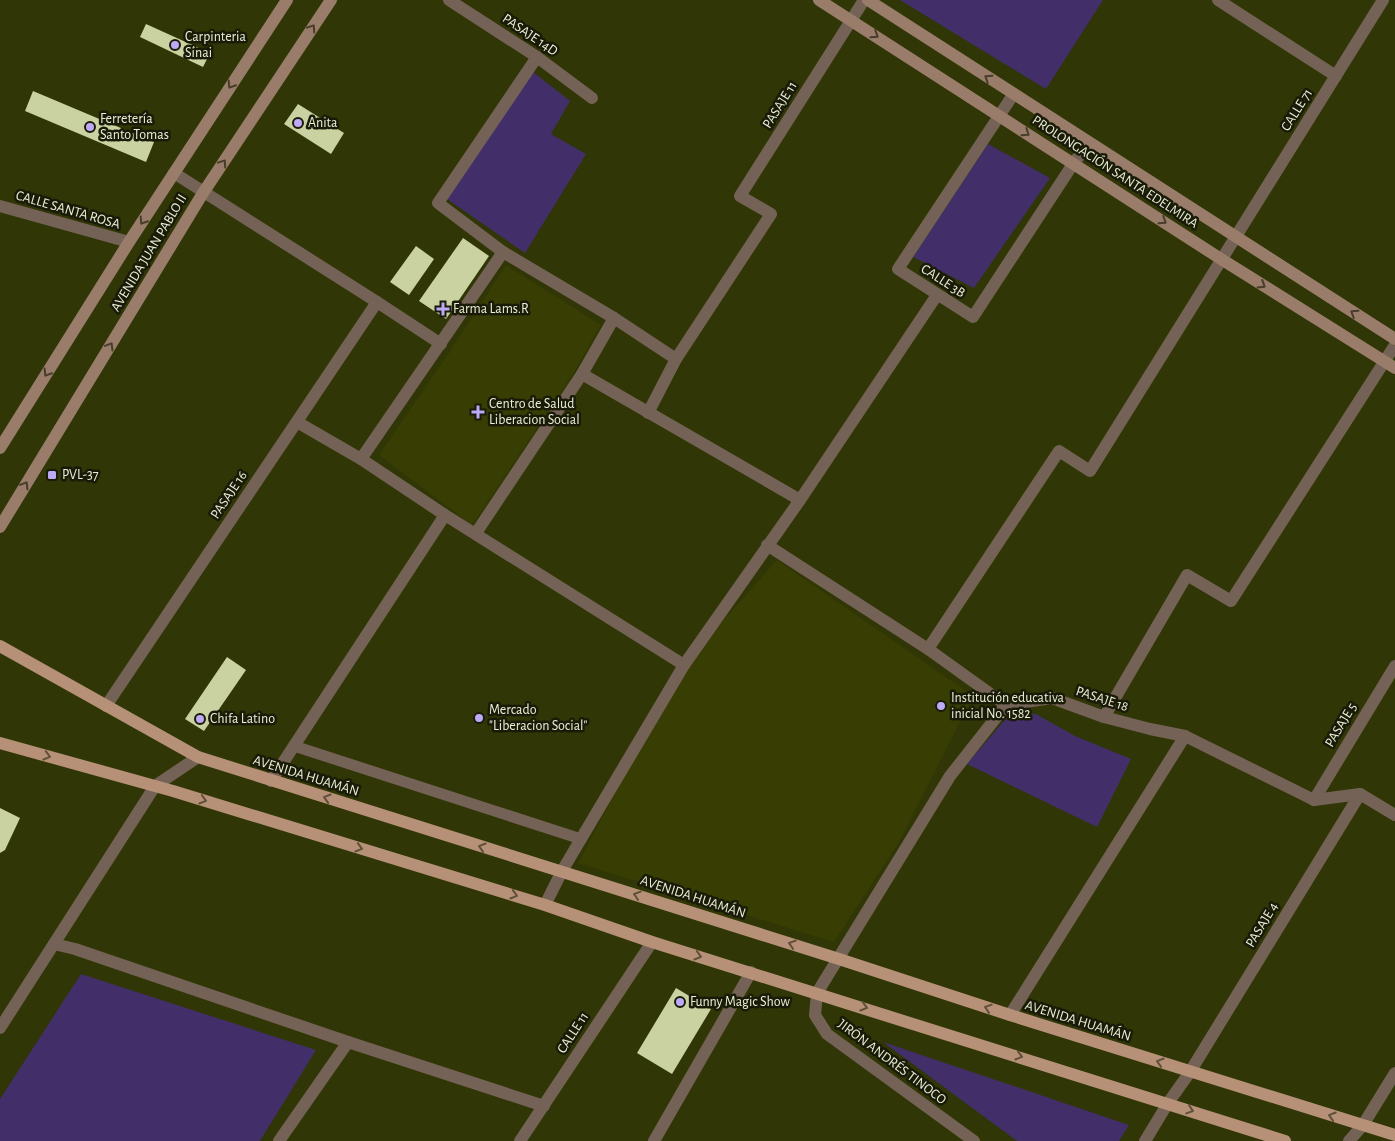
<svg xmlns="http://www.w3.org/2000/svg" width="1395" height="1141" font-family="'Alegreya Sans',sans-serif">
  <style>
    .built { fill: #383e03 }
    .green { fill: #422f69 }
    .building { fill: #c9d2a0 }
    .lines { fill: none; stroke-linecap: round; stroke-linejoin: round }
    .lane { stroke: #746256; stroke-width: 11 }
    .street { stroke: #746256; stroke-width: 12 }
    .secondary { stroke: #997c69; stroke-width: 12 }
    .primary { stroke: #b69177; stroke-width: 12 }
    .oneway { stroke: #463d2a }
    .oneway2 { stroke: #60503a }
    .poi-dot { fill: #bda9f5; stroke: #191b08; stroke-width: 2 }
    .labels { text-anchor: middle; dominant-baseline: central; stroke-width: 5; stroke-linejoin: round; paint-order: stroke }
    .street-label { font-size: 14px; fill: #eaefd6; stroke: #191b08 }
    .poi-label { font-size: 14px; fill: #eaefd6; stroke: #191b08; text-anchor: start }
  </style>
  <rect width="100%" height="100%" fill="#303605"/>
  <g class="built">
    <path d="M506 265 601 325 576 369 472 525 379 455 449 353Z"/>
    <path d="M777 560 973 696 899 842 834 942 578 863 684 665Z"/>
  </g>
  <g class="green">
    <path d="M900 0H1103L1046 89Z"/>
    <path d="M532 71 570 101 551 134 586 154 525 253 447 199Z"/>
    <path d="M988 144 1050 178 974 288 913 257Z"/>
    <path d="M1036 714 1075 736 1131 759 1097 827 967 764 1009 715Z"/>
    <path d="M81 974 316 1050 260 1141H0V1099Z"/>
    <path d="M883 1042 1129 1125 1119 1141H1017Z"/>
  </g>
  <g class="building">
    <path d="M146 24 210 53 203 67 140 37Z"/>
    <path d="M33 91 154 142 146 162 25 111Z"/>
    <path d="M298 104 344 133 331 154 284 124Z"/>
    <path d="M463 238 489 256 446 319 419 301Z"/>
    <path d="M416 246 434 259 409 295 390 282Z"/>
    <path d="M227 657 246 670 204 731 185 719Z"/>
    <path d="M0 808 20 818 5 850 0 853Z"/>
    <path d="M676 988 711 1009 672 1074 637 1053Z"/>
  </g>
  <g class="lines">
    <path class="lane" d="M294 746 581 839"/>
    <g class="street">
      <path d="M449 0 537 57 592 98"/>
      <path d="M1218 0 1336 76"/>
      <path d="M537 57 438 203 503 252 614 318 676 359"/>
      <path d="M1013 95 898 269 973 317 1073 164 1089 143"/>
      <path d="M174 173 377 302 441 344"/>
      <path d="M0 206 129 242"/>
      <path d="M582 374 800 500"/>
      <path d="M648 413 676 359 771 214 740 196 864 0"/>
      <path d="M297 422 361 459 445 515 684 665"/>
      <path d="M361 459 503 252"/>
      <path d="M476 533 582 374 614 318"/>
      <path d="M767 545 928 649 1006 705 1052 698 1104 717 1150 729 1185 736 1314 800 1360 794 1395 815"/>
      <path d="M928 649 1059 451 1090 471 1383 0"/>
      <path d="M106 706 377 302"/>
      <path d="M1104 717 1187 575 1231 601 1395 345"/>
      <path d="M271 781 445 515"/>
      <path d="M1314 800 1395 666"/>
      <path d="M545 905 562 871 684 665 800 500 937 295"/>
      <path d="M54 944 75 949 348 1042 544 1106"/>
      <path d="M1010 1015 1185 736"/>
      <path d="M0 1028 155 786 198 757"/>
      <path d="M279 1141 348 1042"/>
      <path d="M520 1141 652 942"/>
      <path d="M654 1141 751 972"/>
      <path d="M974 1141 827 1034 815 1015 817 993 950 776 1006 705"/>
      <path d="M1145 1141 1168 1103 1190 1072 1360 794"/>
      <path d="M1349 1141 1363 1125 1395 1073"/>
    </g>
    <g class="secondary">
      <path d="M819 0 1221 259 1395 368"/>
      <path d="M868 0 1395 339"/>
      <path d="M0 448 129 242 287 0"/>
      <path d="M0 527 203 193 331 0"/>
    </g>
    <g class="primary">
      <path d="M0 646 198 757 839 959 1010 1015 1395 1135"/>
      <path d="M0 743 173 791 545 905 652 942 1285 1141"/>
    </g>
  </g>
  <defs><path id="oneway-chevron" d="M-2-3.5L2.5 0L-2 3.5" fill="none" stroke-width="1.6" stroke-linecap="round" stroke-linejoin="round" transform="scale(1.25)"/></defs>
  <g class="oneway">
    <use href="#oneway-chevron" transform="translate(312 28) rotate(-56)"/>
    <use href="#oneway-chevron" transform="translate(875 35) rotate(33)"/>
    <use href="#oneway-chevron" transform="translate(988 78) rotate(-147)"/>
    <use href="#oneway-chevron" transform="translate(231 85) rotate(123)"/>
    <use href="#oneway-chevron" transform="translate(1026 133) rotate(34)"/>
    <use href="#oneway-chevron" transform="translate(223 163) rotate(-56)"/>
    <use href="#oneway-chevron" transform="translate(143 221) rotate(123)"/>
    <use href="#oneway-chevron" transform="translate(1163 221) rotate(33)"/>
    <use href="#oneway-chevron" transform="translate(1262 285) rotate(32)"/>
    <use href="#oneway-chevron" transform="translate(1354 313) rotate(-147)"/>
    <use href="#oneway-chevron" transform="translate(110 346) rotate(-59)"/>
    <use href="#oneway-chevron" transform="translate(47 373) rotate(122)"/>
    <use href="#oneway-chevron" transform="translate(25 485) rotate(-59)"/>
  </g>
  <g class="oneway2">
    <use href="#oneway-chevron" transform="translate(47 756) rotate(16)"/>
    <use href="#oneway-chevron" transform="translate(327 798) rotate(-163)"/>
    <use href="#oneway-chevron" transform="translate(203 800) rotate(17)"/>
    <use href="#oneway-chevron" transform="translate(482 847) rotate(-163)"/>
    <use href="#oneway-chevron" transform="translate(359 848) rotate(17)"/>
    <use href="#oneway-chevron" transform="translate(514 895) rotate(17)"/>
    <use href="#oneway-chevron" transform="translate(637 895) rotate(-162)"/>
    <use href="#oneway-chevron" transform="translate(792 944) rotate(-162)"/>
    <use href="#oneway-chevron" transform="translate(698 956) rotate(17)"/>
    <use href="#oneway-chevron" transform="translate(864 1007) rotate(17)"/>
    <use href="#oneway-chevron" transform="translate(988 1008) rotate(-162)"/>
    <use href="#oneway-chevron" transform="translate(1019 1056) rotate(17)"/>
    <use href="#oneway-chevron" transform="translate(1160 1062) rotate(-163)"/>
    <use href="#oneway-chevron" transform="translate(1190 1110) rotate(18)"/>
    <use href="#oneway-chevron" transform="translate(1332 1116) rotate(-163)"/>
  </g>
  <g class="poi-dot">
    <circle cx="175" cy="45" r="5"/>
    <circle cx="298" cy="123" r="5"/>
    <circle cx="90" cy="127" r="5"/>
    <path d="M440.5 301.5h5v5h5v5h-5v5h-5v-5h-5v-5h5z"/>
    <path d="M475.5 404.5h5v5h5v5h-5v5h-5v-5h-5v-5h5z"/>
    <rect x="47" y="470" width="10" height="10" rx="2.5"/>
    <circle cx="941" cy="706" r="5"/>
    <circle cx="479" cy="718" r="5"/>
    <circle cx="200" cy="719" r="5"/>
    <circle cx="680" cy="1002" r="5"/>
  </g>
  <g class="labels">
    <g class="street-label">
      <text transform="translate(530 35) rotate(34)">PASAJE 14D</text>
      <text transform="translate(780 105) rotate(-58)">PASAJE 11</text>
      <text transform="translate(1297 110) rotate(-58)">CALLE 71</text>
      <text transform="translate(1115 172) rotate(33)">PROLONGACIÓN SANTA EDELMIRA</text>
      <text transform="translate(68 210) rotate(16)">CALLE SANTA ROSA</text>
      <text transform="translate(149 253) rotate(-59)">AVENIDA JUAN PABLO II</text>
      <text transform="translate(943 281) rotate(33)">CALLE 3B</text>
      <text transform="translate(229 495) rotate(-56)">PASAJE 16</text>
      <text transform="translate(1102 699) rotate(18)">PASAJE 18</text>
      <text transform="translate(1341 725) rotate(-59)">PASAJE 5</text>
      <text transform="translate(306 776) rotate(17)">AVENIDA HUAMÁN</text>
      <text transform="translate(693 897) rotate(18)">AVENIDA HUAMÁN</text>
      <text transform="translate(1262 925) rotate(-59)">PASAJE 4</text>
      <text transform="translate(1078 1021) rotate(17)">AVENIDA HUAMÁN</text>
      <text transform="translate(573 1033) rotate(-57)">CALLE 11</text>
      <text transform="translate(892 1062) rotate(37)">JIRÓN ANDRÉS TINOCO</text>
    </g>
    <g class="poi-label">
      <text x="185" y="37">Carpinteria<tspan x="185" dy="16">Sinai</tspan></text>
      <text x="100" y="119">Ferretería<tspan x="100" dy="16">Santo Tomas</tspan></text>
      <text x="308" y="123">Anita</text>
      <text x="453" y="309">Farma Lams.R</text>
      <text x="489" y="404">Centro de Salud<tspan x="489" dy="16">Liberacion Social</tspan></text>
      <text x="62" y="475">PVL-37</text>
      <text x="951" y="698">Institución educativa<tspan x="951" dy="16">inicial No. 1582</tspan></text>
      <text x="489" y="710">Mercado<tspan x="489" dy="16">"Liberacion Social"</tspan></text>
      <text x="210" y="719">Chifa Latino</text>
      <text x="690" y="1002">Funny Magic Show</text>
    </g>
  </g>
</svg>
